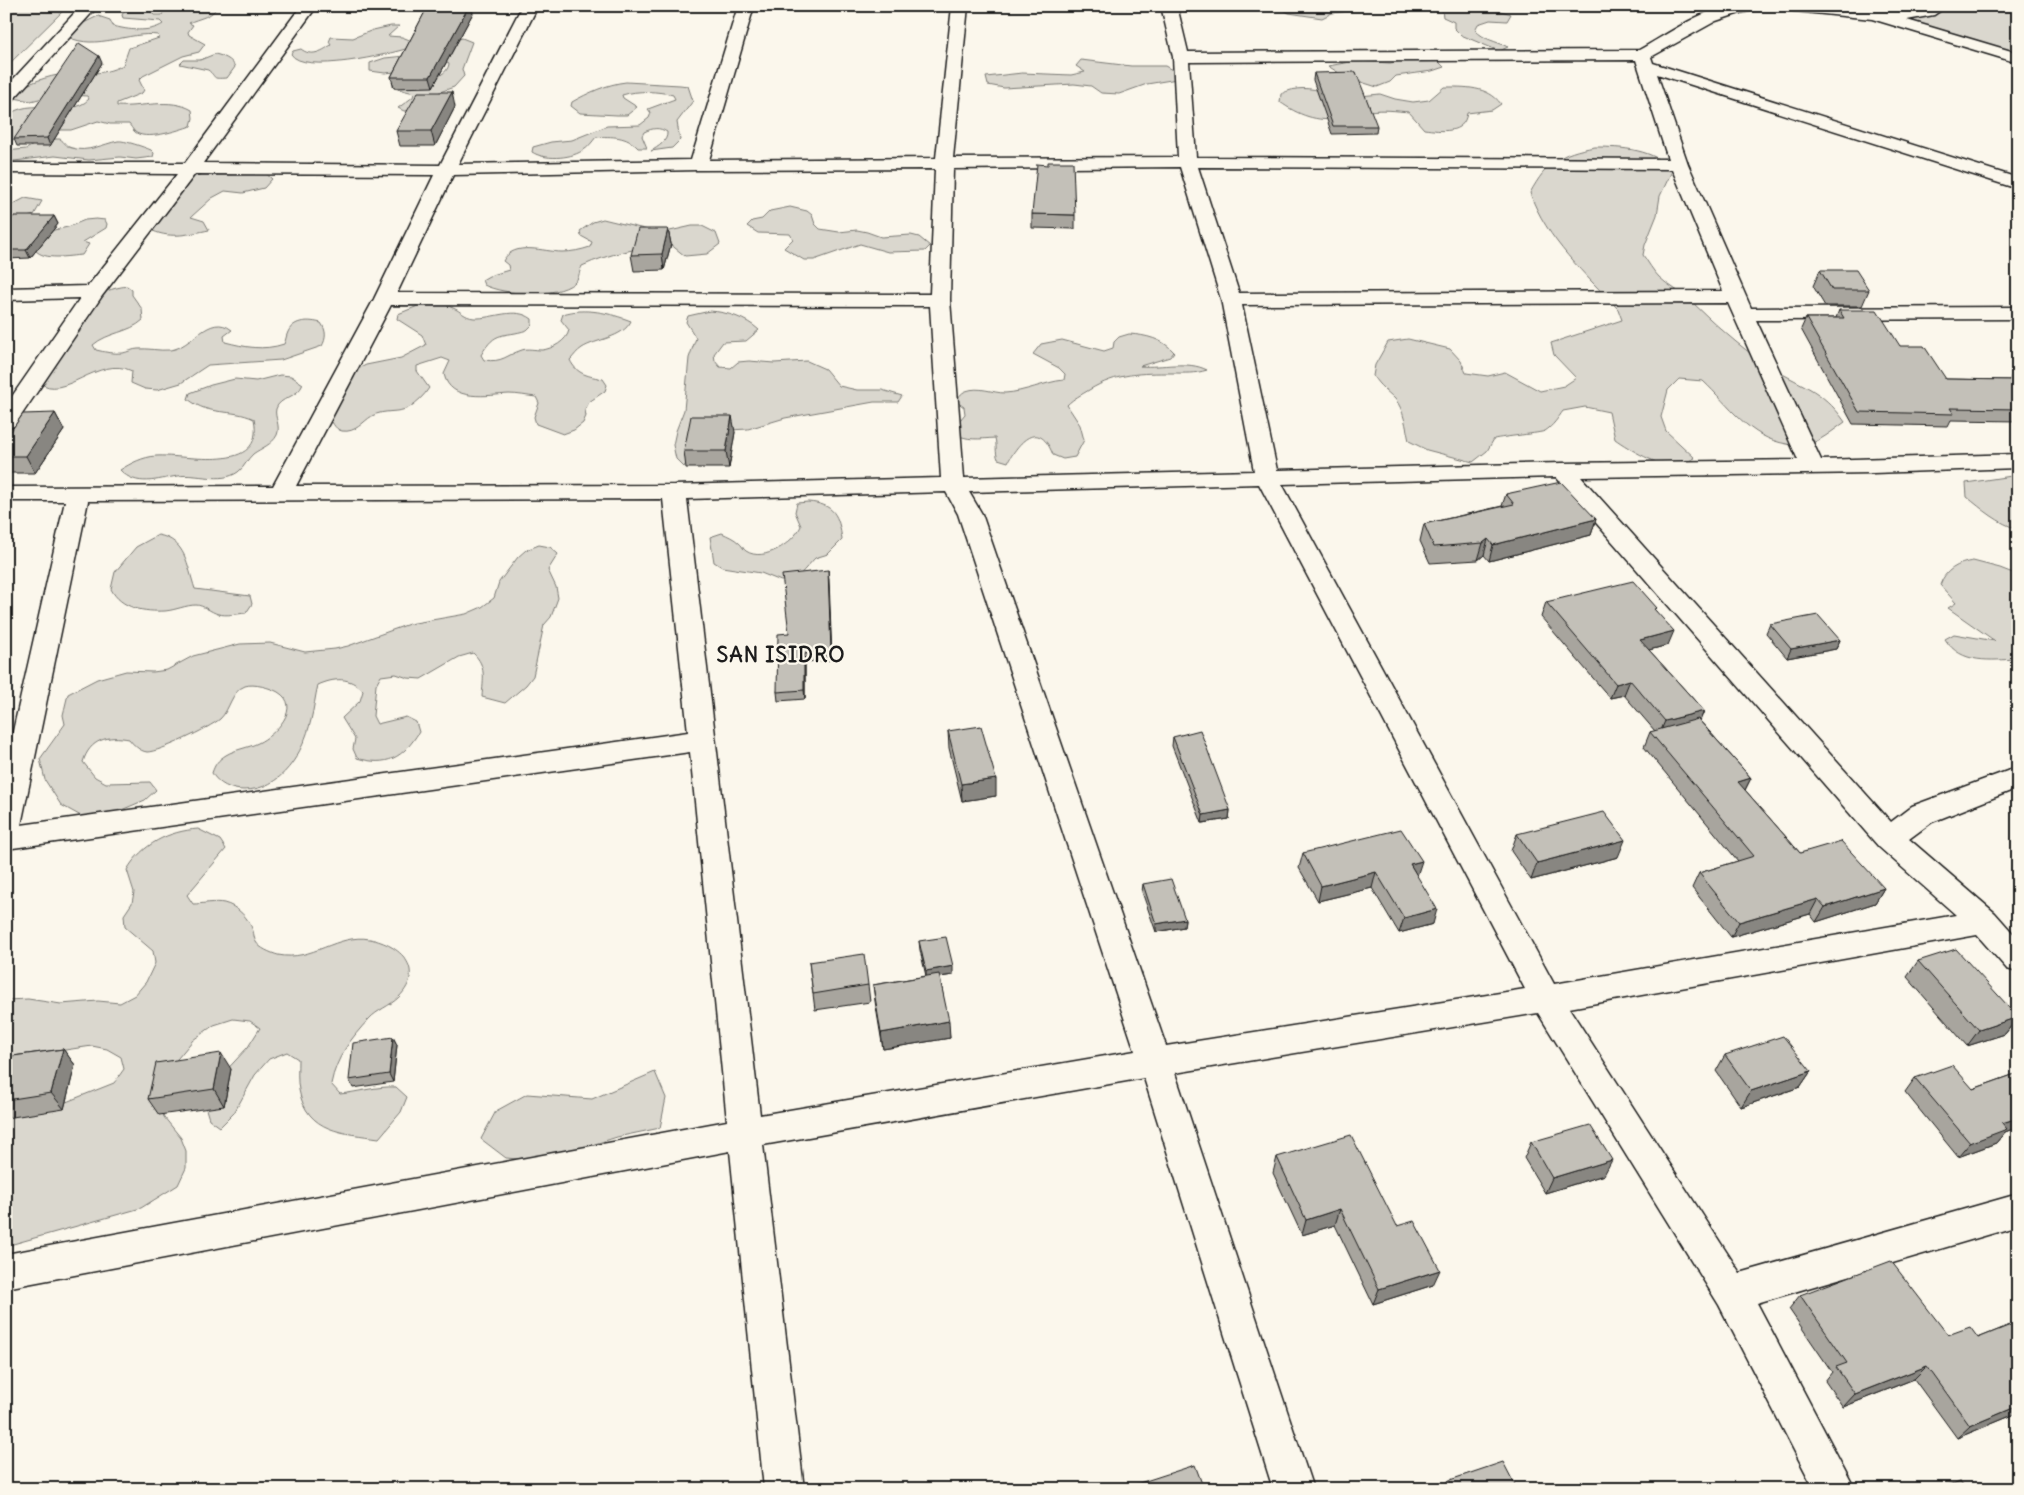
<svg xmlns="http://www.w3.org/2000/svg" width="2024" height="1495" font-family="Delius,sans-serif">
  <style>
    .green { fill: #dad7ce; stroke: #7b7a75 }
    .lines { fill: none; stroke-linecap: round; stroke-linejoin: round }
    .street-casing { stroke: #1c1c1c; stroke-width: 3 }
    .street { fill: #fbf7ec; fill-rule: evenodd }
    .wall { fill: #a8a59e; stroke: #1c1c1c }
    .shaded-wall { fill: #888681; stroke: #1c1c1c }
    .building { fill: #c3c0b8; stroke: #1c1c1c }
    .labels { text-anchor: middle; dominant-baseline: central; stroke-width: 4.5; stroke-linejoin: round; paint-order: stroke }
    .district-label { font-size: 21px; font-weight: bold; letter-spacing: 1px; fill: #1c1c1c; stroke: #fbf7ec }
  </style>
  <rect width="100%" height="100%" fill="#fbf7ec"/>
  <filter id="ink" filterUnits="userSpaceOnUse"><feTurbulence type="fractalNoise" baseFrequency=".02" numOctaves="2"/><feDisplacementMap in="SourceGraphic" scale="10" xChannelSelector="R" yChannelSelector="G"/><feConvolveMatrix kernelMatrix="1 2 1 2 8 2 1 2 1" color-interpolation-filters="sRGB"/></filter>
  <g filter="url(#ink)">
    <g class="green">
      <path d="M6 6H68L6 67Z"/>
      <path d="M127 6H152L149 10 154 15H162L166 6H217C214 17 198 18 189 23L193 25 188 32 189 35 205 44 199 52 183 56 143 76 139 80 144 90 142 93 117 103V106C141 108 170 97 192 110L193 118 191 126C179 130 144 142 134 131 132 129 131 126 129 124H110L98 121 71 130H45L18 136 12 140 6 141V117C31 94 69 120 89 99L87 96 59 94 31 101 8 97C21 86 41 78 58 75 81 72 101 77 123 65L129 48 159 38 158 35C128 31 97 51 68 37L67 31 98 16 110 20 113 26C128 30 149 33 163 24L160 21 123 18 122 15Z"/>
      <path d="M1276 6H1359L1350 11 1332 13 1322 18 1289 13Z"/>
      <path d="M1448 6 1498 10 1511 14 1507 21 1490 20 1478 24 1475 30C1484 40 1496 41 1508 47L1499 51 1461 35 1454 28V22L1443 17 1442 10Z"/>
      <path d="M1845 6H2018V52L1968 49 1911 27Z"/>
      <path d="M391 26H399L388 36 402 37 412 41 409 48C390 54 303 75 291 54L293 51 301 49C311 57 321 52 331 45L329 42 331 37 353 38 373 30Z"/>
      <path d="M462 38 472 42 462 69 464 76 454 87 437 93 415 110 404 111 398 108 413 97 414 93 394 88 393 85 399 81C413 80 446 82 449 64L445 61 395 72 385 73 370 71V63L385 58 405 56Z"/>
      <path d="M215 54C223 56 232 59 235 67L227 78C210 79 218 78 208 70L180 64 184 60H200Z"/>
      <path d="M1420 58 1437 60 1444 67 1432 71 1396 76 1390 82 1377 87 1361 82 1356 75 1339 73 1328 66 1356 61 1390 63Z"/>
      <path d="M1081 60 1131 66H1165L1176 72 1177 79 1147 84 1119 94 1101 93 1091 86 1074 84 1004 88 988 85 986 77 1022 73 1071 75 1085 72 1076 66Z"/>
      <path d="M626 82 680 85 688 86 693 101 677 122 680 140 672 148 651 151C658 147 668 141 667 132 659 127 653 128 644 132L642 136 647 148H638C627 136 612 136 596 137 592 142 588 148 582 151 569 159 544 160 532 152L533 147 551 142 572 140 607 126 640 125 649 118 651 113 648 109 675 99 673 95C658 91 638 90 622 95L623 98 637 107 627 115H617L580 113 571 106 572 102C588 93 607 84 626 82Z"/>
      <path d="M1444 87C1465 87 1488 86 1501 104L1492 110 1467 113C1464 135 1441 131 1424 129L1409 112C1397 111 1383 109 1370 111 1360 113 1350 118 1339 119 1317 122 1298 115 1280 102L1281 94C1296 86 1310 88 1326 92L1331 99 1380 94 1395 99 1413 102 1429 100Z"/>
      <path d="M51 139H60C65 142 66 147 72 148 87 153 103 144 118 141 124 140 144 147 151 150L154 153 153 157 136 159 120 157 89 160 55 156 6 162V151L26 149 39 142Z"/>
      <path d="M1595 147C1621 147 1656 149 1672 171L1660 196 1657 215 1645 245 1643 255C1648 262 1653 271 1659 277 1668 286 1680 291 1690 300 1714 323 1738 346 1766 364 1799 386 1821 387 1845 422 1832 431 1819 443 1802 446 1798 447 1792 445 1787 444 1749 438 1730 406 1703 381L1679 379 1668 390 1661 417 1666 431 1695 458C1690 460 1682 465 1677 466 1659 467 1629 449 1615 439L1609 412 1585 407 1563 411C1558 418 1553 426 1545 431 1542 433 1502 437 1494 439L1487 451 1473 462 1427 450 1409 441C1406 428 1404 409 1395 399 1386 390 1380 387 1373 376L1375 365 1388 342 1408 339 1450 349 1461 361 1466 373 1488 376 1505 372 1540 391 1564 386 1576 378 1554 355 1551 343 1622 320 1618 309C1586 275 1546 239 1530 193 1547 162 1560 153 1595 147Z"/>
      <path d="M211 172H264L272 179 264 188 243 193 225 191 212 198 191 217 204 221 209 230C189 234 172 239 153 231L154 222 173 203 183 185 192 177Z"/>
      <path d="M25 198 42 201 34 215 6 223V208Z"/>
      <path d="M790 207 807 211 812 215 815 224 820 229 839 232 857 230 867 232 881 237 911 235 919 237 930 246 925 251 888 252 860 244 814 260H804L784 248 793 239 790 234 758 233 747 226 752 221 762 219 770 211Z"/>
      <path d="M96 219 105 220 107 224 106 228 83 242 89 244 82 255C68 256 45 261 35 250L45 232 68 227 85 220Z"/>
      <path d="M603 219 661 233 692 226H702L716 233 720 244 707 254 685 256 670 244C639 248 610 253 582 266 579 272 579 279 574 283 556 298 504 295 484 285L482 280 489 276 509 270 508 265 503 261C514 240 544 252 562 252 572 252 581 250 590 247L592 242 581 236 580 231 593 222Z"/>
      <path d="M127 286 132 290V295L142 309 143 320C129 333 108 332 93 345L96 350C105 352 113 354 123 353 128 352 133 349 138 349 148 348 159 351 170 350 192 348 209 312 232 330L224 336 225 342C245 347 263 351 284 344 286 340 286 336 288 332 294 319 310 320 321 323 327 331 326 339 322 346L281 360 208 365 181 383 157 390 145 389 131 383 132 371C98 354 63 403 39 382L58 350 80 332V327C94 300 94 291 127 286Z"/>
      <path d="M433 303C439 304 447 305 453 308 461 311 464 317 474 318 493 319 515 306 532 319V325L527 330C503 338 496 329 481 355L484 360C503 363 506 355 522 350 527 348 535 350 542 350 552 349 567 341 569 330L561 320 563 314C585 307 610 313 631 321 623 338 596 339 582 348 577 351 574 356 570 360 577 375 589 376 603 379L607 385 605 391 589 402 585 410 586 416 583 423 574 430 563 434 536 424 534 417 539 403 536 397C527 396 518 394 509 394 489 395 450 403 444 374L450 361 442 358 417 366V371L429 388C424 396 417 402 410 407 398 414 384 409 372 416 362 422 356 433 342 431 334 429 332 421 328 414L356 370 366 365 401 358 426 345 422 335 397 319 398 314 418 306Z"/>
      <path d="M710 311C727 312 746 318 759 330L746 341 723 342 714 354 715 361 720 367 731 368 738 362 749 361 774 363 807 361 825 369 839 386 857 390H882L902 396 898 402H874L785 418 748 429 729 430 689 459 684 467 676 459 673 445 676 431 684 410 689 358 696 338 686 322 688 316Z"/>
      <path d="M1129 334C1146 335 1163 339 1174 352L1170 357 1140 366C1162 368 1187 360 1207 370 1195 374 1184 373 1172 373 1141 373 1117 373 1089 390 1081 395 1074 398 1067 405L1080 425 1084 440 1075 457 1063 459 1053 455C1040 420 1020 439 1008 462L998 459C995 452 997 446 995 438 979 439 967 441 953 433L955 426 965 414 964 407 957 402C958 397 961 393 966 391 979 386 993 393 1005 393 1025 392 1044 382 1064 380L1065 374 1059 368 1033 354 1041 344 1062 340 1104 351 1113 348 1114 342 1119 337Z"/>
      <path d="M280 375 291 376 303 384C298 398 279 397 276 409 274 417 281 426 277 435 272 445 261 448 253 454 247 459 245 467 238 472 221 484 197 473 178 476 157 479 137 488 120 470 131 463 143 457 156 456 186 454 266 476 254 419 231 408 210 417 188 399L190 393 211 385 235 379 256 381Z"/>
      <path d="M2018 475V529C1999 524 1982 509 1967 497L1966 483Z"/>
      <path d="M808 502C834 504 839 515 842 540L828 554 815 558 796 579 781 581 761 573 722 567 714 562 710 537 722 533C728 536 734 538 739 543 742 545 743 549 746 551 764 563 794 542 801 526L795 512 797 503Z"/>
      <path d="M158 535C186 540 187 565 195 589L250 596 252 604 246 613C236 614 227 616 218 614 211 612 203 605 196 605 186 605 176 610 165 611 145 612 121 609 111 589L115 572 136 547Z"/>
      <path d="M539 545 550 547 558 554 548 570 556 587 558 598 551 617 544 625 533 676 526 685 505 703 482 697C483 679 487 666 473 653L459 657 421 679 408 678 396 674 381 676 376 685 373 716 377 724 406 717 416 722 419 732C403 758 387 767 357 758L353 749 355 739 342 718 360 701 363 691C350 676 334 678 318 685 315 697 314 708 311 720 303 753 282 790 244 790 231 790 218 784 212 773 215 764 218 760 226 755 236 749 248 748 258 743 275 735 303 707 278 692 271 688 254 683 245 686 231 691 230 710 220 719 209 728 160 752 147 752 139 751 133 744 129 739 108 735 90 739 83 762L95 777 106 783 150 782 156 790 145 800 112 814 96 819 81 816 61 805 45 780 40 759 65 724 63 715 68 694 97 679 126 671 153 672 167 670 193 656 240 644 270 643 305 652 335 649 348 646 409 624 466 614 482 607 494 598 499 582 518 557 526 550Z"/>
      <path d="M1973 561 2000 568 2018 575V659C1991 660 1961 665 1945 639L1954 634 1995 641 1948 608 1956 603 1940 585C1945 570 1958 563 1973 561Z"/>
      <path d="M198 829 220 840 226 849 187 895 193 904C202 904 215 901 224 903 237 906 249 918 253 931 254 934 254 939 256 942 259 948 271 953 278 955 312 962 337 933 370 939 400 945 426 969 399 997 390 1006 377 1010 369 1019 351 1038 336 1058 331 1084L340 1094C359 1092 377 1086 396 1087L407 1097 401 1112 379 1138C344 1133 307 1133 299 1090 297 1081 298 1069 298 1059L287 1052 269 1059 255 1075 234 1113 220 1127 209 1119 205 1106 221 1076 248 1047 260 1028 250 1021 233 1019 214 1025 193 1040 168 1070 159 1104 164 1117 181 1138 186 1151V1168L178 1185 141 1208 6 1246V1113L51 1108 114 1083 124 1069 121 1057 107 1049 92 1046 25 1056 6 1057V1000L28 999 61 1004 98 1001 120 1003 135 995 146 982 155 963 153 951 125 927 124 915 132 903 134 892 127 870C142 844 169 831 198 829Z"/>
      <path d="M655 1072 666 1098 660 1128 617 1137 542 1161 506 1158 481 1139 496 1111 527 1094 592 1099Z"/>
    </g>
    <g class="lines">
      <g class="street-casing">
        <g id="street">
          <path d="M81 6H98L12 101 6 102V87Z"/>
          <path d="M301 6H317L203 163 440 165 522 6H538L458 164 691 160 738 6H754L709 160 936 158 952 6H968L953 158 1178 157 1173 57 1161 6H1177L1188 52 1639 50C1663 37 1703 9 1729 6 1739 5 1750 6 1761 6L1758 9 1740 13 1716 21 1651 57 1653 63 2018 178V189L1657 74 1688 164 1751 308 2018 307V319L1756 320 1821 460 2018 454V468L1873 473 1581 477 1891 822 1912 806 2018 767V788L1932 822 1909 839 1995 913 2018 939V972L2007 969 1977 935 1569 1008 1740 1273 2018 1194V1226L1757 1303 1855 1489H1814L1719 1305 1538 1013 1175 1073 1313 1489H1273L1144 1078 763 1145 804 1489H764L730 1151 6 1288V1254L727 1121 690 752 6 849V762L65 501H6V487L273 486 374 299 434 175 195 174 102 296 14 426 6 428V405L80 298 6 300V288L88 286 177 174 6 173V163H185ZM1636 60 1668 159 1196 157 1189 62ZM1180 167 1221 299 1254 471 964 478 950 300 953 169ZM1198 167 1672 169 1723 291 1239 293ZM935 169 930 294 397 293 453 175 698 170ZM1728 303 1798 460 1562 463 1277 470 1242 305ZM391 305 930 306 941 478 674 485 296 486ZM1556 477 1879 847 1956 915 1554 984 1282 484ZM1259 484 1525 989 1166 1046 982 514 969 492ZM946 492 958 514 1135 1051 760 1115 687 499ZM663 499 688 732 21 825 88 501Z"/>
          <path d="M1786 6H1862C1891 15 1918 6 1947 6L1934 15 1907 20 2018 53V63L1872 19 1794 11 1789 9Z"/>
        </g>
      </g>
      <use href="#street" class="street"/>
    </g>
    <g class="wall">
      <path d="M428 6H471L473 13 433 87 394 88 391 77Z"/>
      <path d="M102 63 50 146H17L14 139Z"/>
      <path d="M1314 73 1377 126 1376 133 1332 134 1313 80Z"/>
      <path d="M455 107 435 146H400L396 131Z"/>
      <path d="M1032 214 1075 215V229L1032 228Z"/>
      <path d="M54 216 58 224 30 258 6 259V226Z"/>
      <path d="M668 229 671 244 664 270 634 271 631 255Z"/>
      <path d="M1820 270 1869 290 1862 306H1825L1813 286Z"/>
      <path d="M1839 310 1900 346 1946 379 2010 380 2011 376 2018 377V421L1951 420 1948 426 1853 424 1801 329 1806 318H1836Z"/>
      <path d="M55 413 64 430 35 473H6V438Z"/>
      <path d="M735 432 729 468H686L684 451Z"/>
      <path d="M1506 494 1596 519 1591 535 1489 561 1484 555 1478 560 1430 563 1420 541 1424 524 1502 506Z"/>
      <path d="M828 570 832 660 805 662V699L778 701 777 692 789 633Z"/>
      <path d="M1546 602 1656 611 1668 645 1649 650 1704 711 1700 721 1751 778 1745 790 1800 853 1884 888 1875 903 1816 922 1810 914 1731 937 1692 888 1699 873 1738 861 1644 747 1650 732 1655 731 1624 695 1610 698 1541 617Z"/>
      <path d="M1770 624 1840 640 1836 649 1787 658 1766 633Z"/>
      <path d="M948 731 996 796 962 801 949 748Z"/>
      <path d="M1173 737 1230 810 1229 819 1202 823 1172 746Z"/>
      <path d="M1517 834 1618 857 1531 880 1511 851Z"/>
      <path d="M1303 853 1417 876 1433 924 1399 933 1372 888 1318 901 1299 868Z"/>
      <path d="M1143 884 1185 919 1184 927 1156 932 1142 892Z"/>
      <path d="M919 941 953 975 940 977 950 1038 883 1049 875 1001 873 985 926 976 920 950Z"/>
      <path d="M1918 961 2018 1017V1018L2005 1034 1967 1046 1907 977Z"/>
      <path d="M809 962 868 985 870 1002 815 1010Z"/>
      <path d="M393 1037 397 1045 393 1082 353 1088 349 1080Z"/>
      <path d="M63 1049 75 1065 64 1109 6 1118V1057Z"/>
      <path d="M1725 1055 1811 1071 1800 1087 1741 1107 1716 1071Z"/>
      <path d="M231 1069 224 1106 159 1115 148 1099Z"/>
      <path d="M2018 1073V1127L2005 1132 1996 1143 1958 1157 1905 1092 1915 1078 1973 1089Z"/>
      <path d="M1531 1142 1604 1175 1545 1193 1524 1158Z"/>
      <path d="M1277 1157 1397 1226 1433 1285 1373 1304 1335 1225 1302 1235 1273 1173Z"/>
      <path d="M1800 1295 1948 1335 1978 1338 2018 1322V1411L2013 1415 1957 1438 1914 1379 1843 1407 1825 1381 1832 1372 1789 1309Z"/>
      <path d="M1447 1481 1517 1489H1443Z"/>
    </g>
    <g class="shaded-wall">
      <path d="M469 6H471L473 13 433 87 430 77Z"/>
      <path d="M99 56 102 63 50 146 47 138Z"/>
      <path d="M452 92 455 107 435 146 431 131Z"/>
      <path d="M54 216 58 224 30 258 26 250Z"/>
      <path d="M668 229 671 244 664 270 662 254Z"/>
      <path d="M55 413 64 430 35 473 26 456Z"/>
      <path d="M732 416 735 432 729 468 726 451Z"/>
      <path d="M1596 519 1591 535 1489 561 1493 545Z"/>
      <path d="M1488 539 1484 555 1478 560 1483 543Z"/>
      <path d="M828 570 829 579 832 660 831 651Z"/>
      <path d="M1674 631 1668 645 1634 654 1640 640Z"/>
      <path d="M1840 640 1836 649 1787 658 1791 649Z"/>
      <path d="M804 654 805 662V699L804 690Z"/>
      <path d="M1630 680 1624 695 1610 698 1616 684Z"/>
      <path d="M1704 711 1698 725 1659 735 1665 721Z"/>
      <path d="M1751 778 1743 794 1738 782Z"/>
      <path d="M996 779V796L962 801 961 784Z"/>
      <path d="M1230 810 1229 819 1202 823 1203 815Z"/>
      <path d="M1625 840 1618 857 1531 880 1537 863Z"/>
      <path d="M1422 861 1417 876 1410 864Z"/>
      <path d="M1376 872 1372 888 1318 901 1321 886Z"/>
      <path d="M1884 888 1875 903 1816 922 1825 907Z"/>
      <path d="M1818 899 1810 914 1731 937 1739 922Z"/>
      <path d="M1437 909 1433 924 1399 933 1404 918Z"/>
      <path d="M1185 919 1184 927 1156 932V924Z"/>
      <path d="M953 966V975L926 979V971Z"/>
      <path d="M2018 1017 2005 1034 1967 1046 1979 1030Z"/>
      <path d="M949 1021 950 1038 883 1049 881 1033Z"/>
      <path d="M393 1037 397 1045 393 1082 389 1074Z"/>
      <path d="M63 1049 75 1065 64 1109 51 1093Z"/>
      <path d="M221 1053 231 1069 224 1106 214 1089Z"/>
      <path d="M1811 1071 1800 1087 1741 1107 1751 1091Z"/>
      <path d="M2018 1118V1127L2005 1132 1996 1143 1958 1157 1970 1143 2002 1123Z"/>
      <path d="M1612 1160 1604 1175 1545 1193 1552 1178Z"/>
      <path d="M1340 1209 1335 1225 1302 1235 1306 1220Z"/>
      <path d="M1440 1270 1433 1285 1373 1304 1379 1289Z"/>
      <path d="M1927 1366 1914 1379 1843 1407 1855 1394Z"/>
      <path d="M2018 1406V1411L2013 1415 1957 1438 1970 1426Z"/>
    </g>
    <g class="building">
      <path d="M428 6H469L430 77H391Z"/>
      <path d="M79 43 99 56 47 138 14 139Z"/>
      <path d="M1356 72 1377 126H1333L1314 73Z"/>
      <path d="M418 92H452L431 131H396Z"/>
      <path d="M1048 162H1073L1075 215 1032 214 1037 164 1048 165Z"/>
      <path d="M14 216H54L26 250H6V226Z"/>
      <path d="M638 229H668L662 254 631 255Z"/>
      <path d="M1820 270H1856L1869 290H1832Z"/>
      <path d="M1839 310H1877L1900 346H1924L1946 379 2014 380 2011 376 2018 377V409L1950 408 1954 414 1859 412 1806 318H1844Z"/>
      <path d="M55 413 26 456H6V438L23 414Z"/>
      <path d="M691 416H732L726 451H684Z"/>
      <path d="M1561 482 1596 519 1493 545 1488 539 1483 543 1434 547 1424 524 1514 504 1506 494Z"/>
      <path d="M828 570 831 651 804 654V690L777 692 778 634 789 633 782 575Z"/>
      <path d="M1633 581 1657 608 1654 609 1674 631 1640 640 1704 711 1665 721 1630 680 1616 684 1546 602Z"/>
      <path d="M1818 615 1840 640 1791 649 1770 624Z"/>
      <path d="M1698 719 1751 778 1738 782 1800 853 1841 841 1884 888 1825 907 1818 899 1739 922 1699 873 1754 856 1650 732Z"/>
      <path d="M981 726 996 779 961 784 948 731Z"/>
      <path d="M1200 730 1230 810 1203 815 1173 737Z"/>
      <path d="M1604 812 1625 840 1537 863 1517 834Z"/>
      <path d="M1401 829 1422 861 1410 864 1437 909 1404 918 1376 872 1321 886 1303 853Z"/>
      <path d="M1171 879 1185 919 1156 924 1143 884Z"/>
      <path d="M946 937 953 966 926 971 919 941Z"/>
      <path d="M1956 949 2018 1017 1979 1030 1918 961Z"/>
      <path d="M864 954 868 985 813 994 809 962Z"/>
      <path d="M939 974 949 1021 881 1033 873 985Z"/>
      <path d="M1783 1036 1811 1071 1751 1091 1725 1055Z"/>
      <path d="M393 1037 389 1074 349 1080 353 1043Z"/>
      <path d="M63 1049 51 1093 6 1100V1057Z"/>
      <path d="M221 1053 214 1089 148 1099 156 1063Z"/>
      <path d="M1952 1065 1973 1089 2018 1073V1118L2002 1123 2007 1129 1970 1143 1915 1078Z"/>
      <path d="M1590 1125 1612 1160 1552 1178 1531 1142Z"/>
      <path d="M1351 1135 1397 1226 1414 1221 1440 1270 1379 1289 1340 1209 1306 1220 1277 1157Z"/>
      <path d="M1891 1261 1948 1335 1970 1327 1978 1338 2018 1322V1406L1970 1426 1927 1366 1855 1394 1836 1367 1847 1363 1800 1295Z"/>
      <path d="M1503 1462 1517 1489H1451L1447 1481Z"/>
      <path d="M1195 1465 1204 1489H1121Z"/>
      <path d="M1960 1481 1966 1489H1940Z"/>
    </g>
  </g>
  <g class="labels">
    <g class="district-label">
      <text x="781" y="654">SAN ISIDRO</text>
    </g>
  </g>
  <rect width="2024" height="1495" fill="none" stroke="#fbf7ec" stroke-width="25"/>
  <rect x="12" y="12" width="1999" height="1470" fill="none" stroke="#1c1c1c" stroke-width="2" filter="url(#ink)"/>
</svg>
